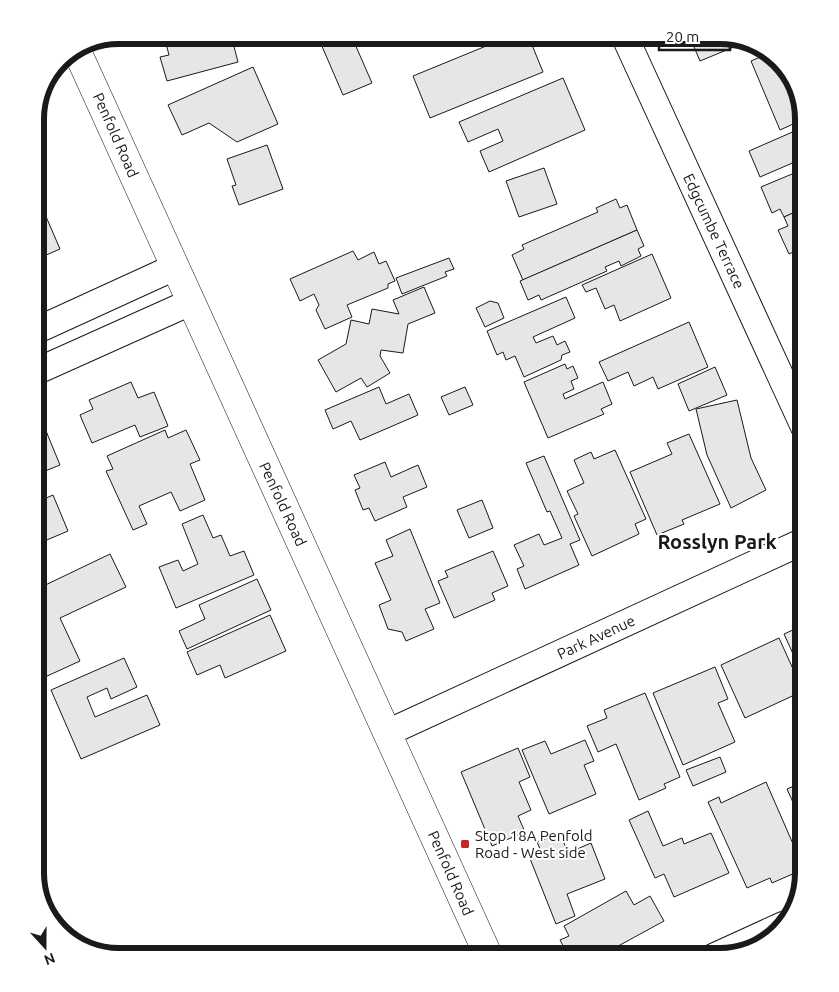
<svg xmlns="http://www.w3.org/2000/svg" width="839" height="992" font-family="Ubuntu,sans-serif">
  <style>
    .building { fill: #e6e6e6; stroke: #1a1a1a }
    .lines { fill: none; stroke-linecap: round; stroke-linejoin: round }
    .minor-casing { stroke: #1a1a1a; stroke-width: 28 }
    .major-casing { stroke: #1a1a1a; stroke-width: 29 }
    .minor { stroke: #fff; stroke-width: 26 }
    .major { stroke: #fff; stroke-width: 28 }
    .poi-dot { fill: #c62828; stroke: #fff; stroke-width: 2 }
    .labels { text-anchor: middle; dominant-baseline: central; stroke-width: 4; stroke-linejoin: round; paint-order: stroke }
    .street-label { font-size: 15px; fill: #1a1a1a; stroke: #fff }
    .poi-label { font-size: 15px; fill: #1a1a1a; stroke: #fff; text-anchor: start }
    .district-label { font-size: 20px; font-weight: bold; fill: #1a1a1a; stroke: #fff }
    .rim { fill: none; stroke: #1a1a1a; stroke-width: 6 }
  </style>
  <rect width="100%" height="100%" fill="#fff"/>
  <g class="building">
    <path d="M168 35H231L238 62 167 81 160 57 169 55 164 36Z"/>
    <path d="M342 35H351L372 83 343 95 321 44Z"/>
    <path d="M513 35H528L543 72 430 118 413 76Z"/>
    <path d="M689 35H725L746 42 700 61Z"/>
    <path d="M770 53 787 68 804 119 780 130 751 61Z"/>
    <path d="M253 67 278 124 237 142 209 123 182 135 168 105Z"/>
    <path d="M563 78 585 130 489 172 480 151 503 141 498 129 468 142 459 122Z"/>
    <path d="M37 107H40L39 180H35Z"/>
    <path d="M804 127V158L760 177 749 151Z"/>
    <path d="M267 145 283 189 239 205 232 186 236 185 227 159Z"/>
    <path d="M544 168 557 204 519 217 506 181Z"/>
    <path d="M804 169V208L784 217 780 209 772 213 761 187Z"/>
    <path d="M35 191 60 249 35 260Z"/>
    <path d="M616 199 620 208 627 205 637 230 523 280 512 255 524 249 522 245 598 212 596 208Z"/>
    <path d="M804 208V247L789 254 778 230 788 226 784 217Z"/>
    <path d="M637 230 644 246 638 249 641 256 621 266 619 261 605 267 607 271 541 300 539 295 528 300 520 281Z"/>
    <path d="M353 251 358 260 374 252 379 264 386 261 395 281 388 284V288L347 305 352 317 325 329 316 310 319 305 314 294 300 301 290 279Z"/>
    <path d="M652 254 671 298 620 321 614 305 605 309 596 288 586 292 582 285Z"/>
    <path d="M449 258 454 269 445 272 447 276 402 294 396 278Z"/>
    <path d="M804 268V289L796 271Z"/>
    <path d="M424 287 435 313 408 324 403 353 381 350 380 356 390 373 367 387 361 378 336 392 318 360 346 344 351 320 369 324 372 309 399 314 393 300Z"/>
    <path d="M566 297 575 318 533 337 536 343 553 336 557 345 565 341 570 352 562 355 561 360 524 377 515 356 506 360 503 352 497 355 487 331Z"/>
    <path d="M490 301 498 303 504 318 485 327 476 308Z"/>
    <path d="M689 322 708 367 658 389 653 377 634 386 628 372 608 381 599 362Z"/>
    <path d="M565 364 567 369 573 366 578 378 571 381 574 389 563 394 565 399 603 382 612 404 601 409 604 414 548 438 524 382Z"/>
    <path d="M715 367 727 395 689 411 678 384Z"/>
    <path d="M131 382 138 398 154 392 168 426 140 437 135 425 92 443 80 415 93 409 89 400Z"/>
    <path d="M379 387 386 404 409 394 418 415 360 440 351 421 333 429 325 410Z"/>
    <path d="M465 387 473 405 449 415 441 397Z"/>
    <path d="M737 400 751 458 766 490 731 508 707 455 696 409Z"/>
    <path d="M44 426 60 465 35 475V430Z"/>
    <path d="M165 430 168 438 186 430 200 460 190 464 205 500 180 511 171 492 139 506 147 524 133 530 106 471 113 469 107 456Z"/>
    <path d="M689 434 720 504 682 520 684 524 657 535 630 472 672 454 667 443Z"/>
    <path d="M615 450 646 519 635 524 639 534 592 556 574 516 578 514 567 491 584 483 574 460 591 452 594 459Z"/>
    <path d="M544 456 580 540 570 544 579 565 525 589 517 569 524 566 514 545 539 534 544 545 562 538 550 511 547 512 526 463Z"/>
    <path d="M385 462 391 477 418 465 427 487 403 497 407 507 375 521 369 508 363 510 355 490 360 488 354 475Z"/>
    <path d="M53 495 68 531 35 545V503Z"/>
    <path d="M482 500 493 528 469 538 457 510Z"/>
    <path d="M203 515 213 538 221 535 230 556 244 551 254 575 176 608 159 567 178 560 183 571 198 564 182 524Z"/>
    <path d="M410 529 440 603 425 609 434 629 406 641 402 632 388 629 379 605 391 600 375 563 393 556 386 540Z"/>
    <path d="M493 551 508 586 492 593 495 600 454 618 438 581 448 577 445 571Z"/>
    <path d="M110 554 126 587 60 618 80 661 45 677 35 655V590Z"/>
    <path d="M257 579 271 610 187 649 179 631 205 619 199 605Z"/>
    <path d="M270 615 286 651 225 678 220 665 197 675 187 652Z"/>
    <path d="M804 625V678L784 634Z"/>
    <path d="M779 638 803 691 745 718 721 665Z"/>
    <path d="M124 658 137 687 111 699 107 688 87 697 95 717 147 695 160 725 81 759 51 690Z"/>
    <path d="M715 667 728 699 718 703 735 742 683 765 653 693Z"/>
    <path d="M645 693 680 777 664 784 666 788 639 800 616 744 598 752 587 726 607 718 604 710Z"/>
    <path d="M804 739V810H803L802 806 796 809 787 789 804 782 797 767 802 764 793 743Z"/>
    <path d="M585 740 594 761 584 765 596 794 549 814 522 750 545 741 551 754Z"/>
    <path d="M518 748 530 777 519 782 531 810 518 816 525 832 492 846 461 772Z"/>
    <path d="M720 757 726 772 693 786 686 770Z"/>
    <path d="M766 782 804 869 772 883 770 878 747 888 708 802 719 797 721 803Z"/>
    <path d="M648 811 663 846 682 838 684 844 711 833 729 873 674 897 664 874 655 878 629 820Z"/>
    <path d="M560 833 568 853 591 843 605 879 567 894 575 916 556 924 529 856 541 851 537 842Z"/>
    <path d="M626 891 634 905 650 896 664 921 598 957H569L560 940 569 936 564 926Z"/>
  </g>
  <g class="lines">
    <g class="minor-casing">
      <g id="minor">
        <path d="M624 35 804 427"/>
        <path d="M35 331 175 267"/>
        <path d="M35 372 191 302"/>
        <path d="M387 733 804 541"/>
        <path d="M713 957 783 925"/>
      </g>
    </g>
    <g class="major-casing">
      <path id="major" d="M77 51 489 957"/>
    </g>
    <use href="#minor" class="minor"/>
    <use href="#major" class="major"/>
  </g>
  <rect class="poi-dot" x="460" y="839" width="10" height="10" rx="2.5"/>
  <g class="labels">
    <g class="street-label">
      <text transform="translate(116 135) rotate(66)">Penfold Road</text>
      <text transform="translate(714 231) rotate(65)">Edgcumbe Terrace</text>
      <text transform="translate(283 504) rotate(65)">Penfold Road</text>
      <text transform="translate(596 637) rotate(-25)">Park Avenue</text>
      <text transform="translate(451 873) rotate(66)">Penfold Road</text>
    </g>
    <g class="poi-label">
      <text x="475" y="835">Stop 18A Penfold<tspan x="475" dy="17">Road - West side</tspan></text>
    </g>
    <g class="district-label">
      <text x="717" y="541">Rosslyn Park</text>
    </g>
  </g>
  <path d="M0 0H839V992H0ZM119 44H720A75 75 0 0 1 795 119V873A75 75 0 0 1 720 948H119A75 75 0 0 1 44 873V119A75 75 0 0 1 119 44Z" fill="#fff" fill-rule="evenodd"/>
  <path class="rim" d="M119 44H720A75 75 0 0 1 795 119V873A75 75 0 0 1 720 948H119A75 75 0 0 1 44 873V119A75 75 0 0 1 119 44Z"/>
  <g transform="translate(45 947) rotate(159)" stroke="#ffffff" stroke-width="4" paint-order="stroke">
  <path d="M0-4L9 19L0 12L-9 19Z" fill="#1a1a1a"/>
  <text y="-8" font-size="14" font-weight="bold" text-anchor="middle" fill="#1a1a1a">N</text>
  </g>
  <path d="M659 42v8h71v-8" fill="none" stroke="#1a1a1a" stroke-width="2.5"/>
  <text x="666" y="42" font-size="15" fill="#1a1a1a" stroke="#ffffff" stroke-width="4" paint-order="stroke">20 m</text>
</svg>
